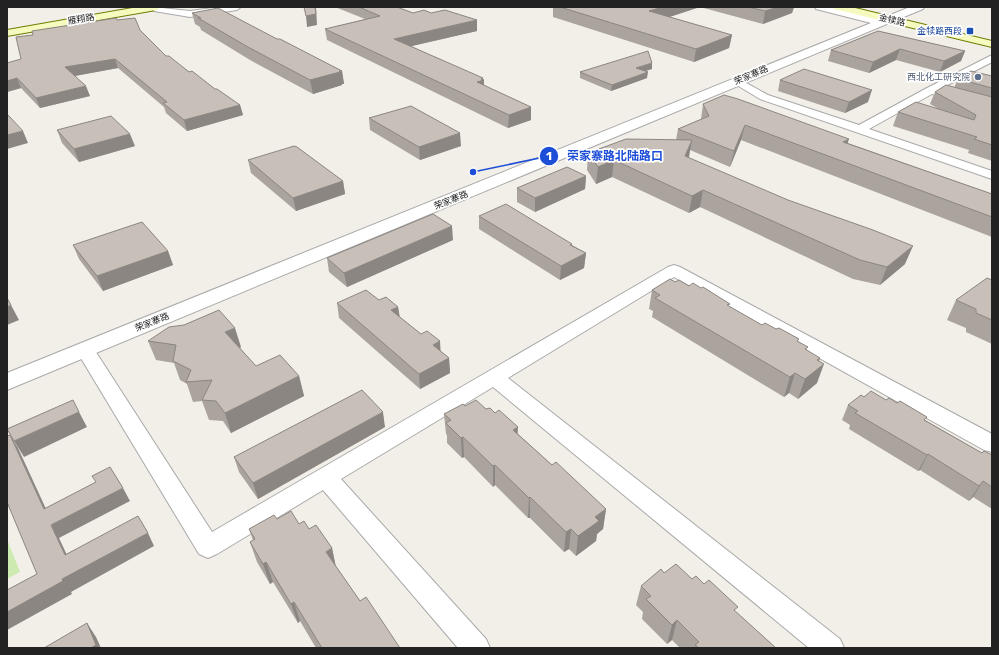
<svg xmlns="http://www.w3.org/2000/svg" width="999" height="655" font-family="Rubik,'Noto Sans SC',sans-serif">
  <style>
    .grass { fill: #cdebb0 }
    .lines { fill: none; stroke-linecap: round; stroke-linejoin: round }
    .minor-casing { stroke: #a9a9a9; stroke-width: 2 }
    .tertiary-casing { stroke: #a9a9a9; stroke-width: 2 }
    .secondary-casing { stroke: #707d05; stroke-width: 2 }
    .minor { fill: #fff; fill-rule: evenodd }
    .tertiary { fill: #fff; fill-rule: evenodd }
    .secondary { fill: #f7fabf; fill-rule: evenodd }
    .wall { fill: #aba49e }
    .shaded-wall { fill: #8b8681 }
    .building { fill: #c7bfb8; stroke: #8b8681 }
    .transit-dot { fill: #1a4fb4; stroke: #fff; stroke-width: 1.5 }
    .service-dot { fill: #5c6f8a; stroke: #fff; stroke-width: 1.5 }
    .labels { text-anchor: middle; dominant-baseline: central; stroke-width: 3.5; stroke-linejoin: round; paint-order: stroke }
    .far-street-label { font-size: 9px; fill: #222; stroke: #fff }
    .far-transit-label { font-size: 9px; fill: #164399; stroke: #fff; text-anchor: end }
    .far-service-label { font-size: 9px; fill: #4e5e75; stroke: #fff; text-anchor: end }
    .leader { fill: none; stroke: #1d4ed8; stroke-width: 1.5 }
    .callout-dot { fill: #1d4ed8; stroke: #fff; stroke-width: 1.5 }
    .mark-label { font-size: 12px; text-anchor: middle; font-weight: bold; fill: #fff }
    .callout-label { font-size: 12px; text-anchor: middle; font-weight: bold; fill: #1d4ed8; stroke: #fff; stroke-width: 3.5; stroke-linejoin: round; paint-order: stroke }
  </style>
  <rect width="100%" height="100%" fill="#f2efe9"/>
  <path class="grass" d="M7 539 20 572 7 579Z"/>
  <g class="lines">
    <g class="minor-casing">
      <g id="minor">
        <path d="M153 7 190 11 220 7H241L237 10 190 17 154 11Z"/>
        <path d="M992 55V62L940 89 992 104V111L932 94 869 129 992 171V179L760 99 730 81 735 78 739 79 768 95 859 125 927 88Z"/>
        <path d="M674 265 680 267 992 434V452L984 450 674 277 508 378 840 639 844 648H809L493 387 341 479 486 639 490 648H458L323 490 217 554 208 558 199 554 76 350 78 346 85 344 92 346 212 532 668 267Z"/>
      </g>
    </g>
    <g class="tertiary-casing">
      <path id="tertiary" d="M815 7H833L877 18 878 20 910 7H924L923 9 7 390V373L871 23 816 9Z"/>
    </g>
    <g class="secondary-casing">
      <g id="secondary">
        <path d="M138 7H161L156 10 7 36V30Z"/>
        <path d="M833 7H851L992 41V47L834 9Z"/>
      </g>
    </g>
    <use href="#minor" class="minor"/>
    <use href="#tertiary" class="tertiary"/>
    <use href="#secondary" class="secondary"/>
  </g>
  <g class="wall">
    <path d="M335 7H397L413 13 477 31 411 46 483 80 484 85 531 120 508 128 327 40 325 29 365 19Z"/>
    <path d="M553 7H794L792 13 763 24 700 7 669 17 732 35 729 48 694 62 553 17Z"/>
    <path d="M192 13 277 39 342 71 344 84H342V85L313 94 250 60 201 30 200 27 195 24Z"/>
    <path d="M117 20 140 30 166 56 215 89 240 105 243 115 187 131 166 113 164 107 118 68 75 76 90 96 40 108 21 88 7 92 21 59 33 35Z"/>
    <path d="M878 31 965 51 961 61 940 72 896 60 869 73 828 61 831 50Z"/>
    <path d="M652 69 644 71 647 78 611 91 580 78V72Z"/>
    <path d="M992 76V161L968 153 969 150 893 126 898 112 937 108 930 104 935 92 954 88 958 79Z"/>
    <path d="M780 80 868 102 845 113 778 91Z"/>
    <path d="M703 104 848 143 992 194V237L741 140 730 167 690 150 689 158 905 264 880 285 853 279 700 207 689 213 612 177 596 184 587 170 588 153 676 140 678 129 701 119Z"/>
    <path d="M369 118 461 146 420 160 370 130Z"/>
    <path d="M57 130 135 146 79 162 62 143Z"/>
    <path d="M248 160 343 181 345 194 296 211 251 173Z"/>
    <path d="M586 176 585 189 535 212 517 202V188Z"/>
    <path d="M479 216 572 244V245L586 253 584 268 560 280 479 229Z"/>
    <path d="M453 240 347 287 329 272 327 258Z"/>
    <path d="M73 245 168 251 173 265 103 291 79 259Z"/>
    <path d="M992 280V344L966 332V328L947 320 956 300Z"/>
    <path d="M675 282 689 286 729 307 762 325 776 329 799 339 798 341 819 361 817 383 798 399 789 393 784 397 652 317 653 311 649 309 652 290Z"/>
    <path d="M379 300 398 307 400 317 449 358 450 373 420 389 339 318 337 303Z"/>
    <path d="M148 341 241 347 240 348 256 366 299 376 304 396 231 433 223 421 209 420 202 401 193 402 187 384 180 380 174 363 156 360Z"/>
    <path d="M864 397 886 400 925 420 982 453 992 455V509L973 497 969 501 920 470 918 471 849 429 850 425 842 420 848 405Z"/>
    <path d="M465 406 486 409 518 434 552 465 606 509 603 529 597 534 596 541 576 556 569 549 564 552 530 518H528L495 485 493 487 464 457 462 458 447 443V435L446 434 444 414Z"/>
    <path d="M385 427 258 499 239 472 234 457Z"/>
    <path d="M277 519 299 524 309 529 332 548 336 567 360 601 400 648H316L300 621 298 623 273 582 270 584 257 562 250 542 253 540 249 529Z"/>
    <path d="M664 573 692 579 736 612 776 648H680L672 640 667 644 642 619 643 612 636 605 641 586Z"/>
  </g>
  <g class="shaded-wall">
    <path d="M315 7H316L317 25 307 27 306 16Z"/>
    <path d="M663 7H700L648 24 649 11Z"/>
    <path d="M778 7H794L792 13 763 24 765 11Z"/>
    <path d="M477 20V31L395 50 394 39Z"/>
    <path d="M732 35 729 48 694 62 696 49Z"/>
    <path d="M900 49 896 60 869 73 873 62Z"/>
    <path d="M965 51 961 61 940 72 944 61Z"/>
    <path d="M115 59 118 68 69 77 65 67Z"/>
    <path d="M652 63V69L636 74V68Z"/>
    <path d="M342 71 344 84H342V85L313 94 310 80Z"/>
    <path d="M648 72 647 78 611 91 612 85Z"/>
    <path d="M17 78 21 88 7 92V81Z"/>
    <path d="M483 78V80H484V92L477 82Z"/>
    <path d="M86 86 90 96 40 108 36 98Z"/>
    <path d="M872 90 868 102 845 113 849 102Z"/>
    <path d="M240 105 243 115 187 131 184 120Z"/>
    <path d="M531 107V120L508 128 509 115Z"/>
    <path d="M745 125 741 140 730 167 734 151Z"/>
    <path d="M23 131 28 143 7 149V135Z"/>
    <path d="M460 133 461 146 420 160 419 147Z"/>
    <path d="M130 134 135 146 79 162 74 149Z"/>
    <path d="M849 139 844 154 843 142Z"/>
    <path d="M692 140 689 156 682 173 685 156Z"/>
    <path d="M614 160 612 177 596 184 598 167Z"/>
    <path d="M586 176 585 189 535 212V198Z"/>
    <path d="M343 181 345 194 296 211 293 198Z"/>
    <path d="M703 190 700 207 689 213 692 196Z"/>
    <path d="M452 226 453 240 347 287 344 273Z"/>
    <path d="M913 246 905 264 880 285 887 267Z"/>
    <path d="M168 251 173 265 103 291 97 276Z"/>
    <path d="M586 253 584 268 560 280 561 266Z"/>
    <path d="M11 305 19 320 7 325V307Z"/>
    <path d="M398 307 400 322 391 310Z"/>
    <path d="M235 328 241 347 231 352 225 332Z"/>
    <path d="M440 341 441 357 433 345Z"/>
    <path d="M449 358 450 373 420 389 419 374Z"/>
    <path d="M820 358 816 370 824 364 817 383 798 399 805 379 817 360Z"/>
    <path d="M795 373 789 393 784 397 790 377Z"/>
    <path d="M299 376 304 396 231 433 225 413Z"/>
    <path d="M79 412 87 427 24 457 14 441Z"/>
    <path d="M383 412 385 427 258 499 253 483Z"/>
    <path d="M518 427 517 447 513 430Z"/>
    <path d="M10 435 18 448 52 522 44 509Z"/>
    <path d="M463 437 464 457 462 458 461 438Z"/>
    <path d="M928 454 920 470 918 471 927 455Z"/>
    <path d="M495 465V485L493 487V466Z"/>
    <path d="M983 481 973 497 969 501 979 486Z"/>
    <path d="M123 488 130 501 59 538 73 568 65 555 51 525Z"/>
    <path d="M530 497V518H528L529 498Z"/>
    <path d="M606 509 603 529 597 534 596 541 576 556 578 536 595 517Z"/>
    <path d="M571 529 569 549 564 552 566 532Z"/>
    <path d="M148 533 154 546 71 592 72 594 7 630V612L62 579Z"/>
    <path d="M332 548 336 568 326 552Z"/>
    <path d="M266 562 273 582 270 584 263 564Z"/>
    <path d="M294 602 300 621 298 623 291 604Z"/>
    <path d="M677 620 672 640 667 644 672 625Z"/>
    <path d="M87 623 96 637 101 648H91Z"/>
  </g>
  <g class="building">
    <path d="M304 7H315L316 14 306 16Z"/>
    <path d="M359 7H397L413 13 424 10 431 13 445 10 477 20 394 39 483 78 481 79 484 80 477 82 531 107 509 115 325 29 380 16Z"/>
    <path d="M560 7H663L649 11 732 35 696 49Z"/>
    <path d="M748 7H778L765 11Z"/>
    <path d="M218 8 277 39H280L342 71H339L340 72 310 80 248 47 198 18H201L192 13Z"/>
    <path d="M116 18 117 20 135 18 140 30 166 56H169L189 72 192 71 215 89H217L240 105 184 120 163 103 167 102 115 59 65 67 86 86 36 98 17 78 7 81V63L21 59 16 37 33 35 32 31Z"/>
    <path d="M878 31 965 51 944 61 900 49 873 62 831 50Z"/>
    <path d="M648 51 652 63 636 68 648 72 612 85 580 72Z"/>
    <path d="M804 69 872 90 849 102 780 80Z"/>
    <path d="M971 71 992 76V88L958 79Z"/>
    <path d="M946 85 992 97V145L974 139 977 137 898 112 916 102 974 120 976 115 935 92Z"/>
    <path d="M724 95 738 99 849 139 843 142 992 194V217L745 125 734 151 678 129 709 116 703 104Z"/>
    <path d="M411 106 460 133 419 147 369 118Z"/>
    <path d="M7 115H8L23 131 7 135Z"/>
    <path d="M111 116 130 134 74 149 57 130Z"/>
    <path d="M626 139 692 140 685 156 788 200 873 230 913 246 887 267 860 260 703 190 692 196 614 160 598 167 588 153Z"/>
    <path d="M294 146 297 147 343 181 293 198 248 160Z"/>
    <path d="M567 167 586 176 535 198 517 188Z"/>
    <path d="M506 204 572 244 570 245 586 253 561 266 479 216Z"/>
    <path d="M433 214 452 226 344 273 327 258Z"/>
    <path d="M142 222 168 251 97 276 73 245Z"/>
    <path d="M987 278 992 280V320L976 313V309L956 300Z"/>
    <path d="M670 279 675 282 679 280 689 286 693 283 701 288 703 287 730 304 727 305 762 325 765 323 776 329 779 328 799 339 797 341 808 347 805 349 820 358 817 360 824 364 805 379 795 373 790 377 655 298 660 295 652 290Z"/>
    <path d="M366 290 379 300 386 297 398 307 391 310 421 334 427 331 440 341 433 345 449 358 419 374 337 303Z"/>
    <path d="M7 298 11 305 7 307Z"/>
    <path d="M219 310 235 328 225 332 256 366 280 355 299 376 225 413 216 401 202 400 212 380 186 382 191 370 173 361 176 345 148 341 169 327 184 325Z"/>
    <path d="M362 390 383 412 253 483 234 457Z"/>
    <path d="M871 391 886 400 889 398 897 403 900 401 927 417 924 420 982 453 984 451 992 455V487L983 481 979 486 928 454 927 455 855 413 858 411 848 405 861 395 864 397Z"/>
    <path d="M73 400 79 412 14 441 7 429Z"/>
    <path d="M476 400 486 409 490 408 495 413 499 410 518 427 513 430 552 465 556 462 606 509 595 517 599 521 578 536 571 529 566 532 530 497 529 498 495 465 493 466 463 437 461 438 446 423 451 420 444 414 463 404 465 406Z"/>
    <path d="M10 435 44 509 96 482 92 476 110 467 123 488 51 525 65 555 138 516 148 533 62 579 63 581 7 612V590L37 574 7 502V436Z"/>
    <path d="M291 511 299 524 304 521 309 529 316 525 332 548 326 552 360 601 366 597 400 648H326L325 647 324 648H322L294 602 291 604 266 562 263 564 250 542 255 539 249 529 274 515 277 519Z"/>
    <path d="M676 564 692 579 696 576 704 584 709 580 738 607 734 610 776 648H699L695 645 699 642 677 620 672 625 646 599 651 596 641 586 661 569 664 573Z"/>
    <path d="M87 623 96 645 91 648H44Z"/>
  </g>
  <rect class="transit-dot" x="966" y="27" width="8" height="8" rx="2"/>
  <circle class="service-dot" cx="978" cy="77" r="4"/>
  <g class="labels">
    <g class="far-street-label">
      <text transform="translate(81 19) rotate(-10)">雁翔路</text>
      <text transform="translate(892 20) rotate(13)">金犊路</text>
      <text transform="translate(751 75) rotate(-23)">荣家寨路</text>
      <text transform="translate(451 200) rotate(-22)">荣家寨路</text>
      <text transform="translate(152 322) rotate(-22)">荣家寨路</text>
    </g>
    <g class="far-transit-label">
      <text x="962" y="31">金犊路西段</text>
    </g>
    <g class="far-service-label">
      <text x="970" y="77">西北化工研究院</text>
    </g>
  </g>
  <path class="leader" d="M473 172L549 156"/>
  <g class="callout-dot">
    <circle cx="473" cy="172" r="4"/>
    <circle cx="549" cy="156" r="10"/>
  </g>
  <g class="mark-label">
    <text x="549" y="160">1</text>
  </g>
  <g class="callout-label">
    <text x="615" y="160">荣家寨路北陆路口</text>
  </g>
  <rect width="999" height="655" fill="none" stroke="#222222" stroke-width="16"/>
</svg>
